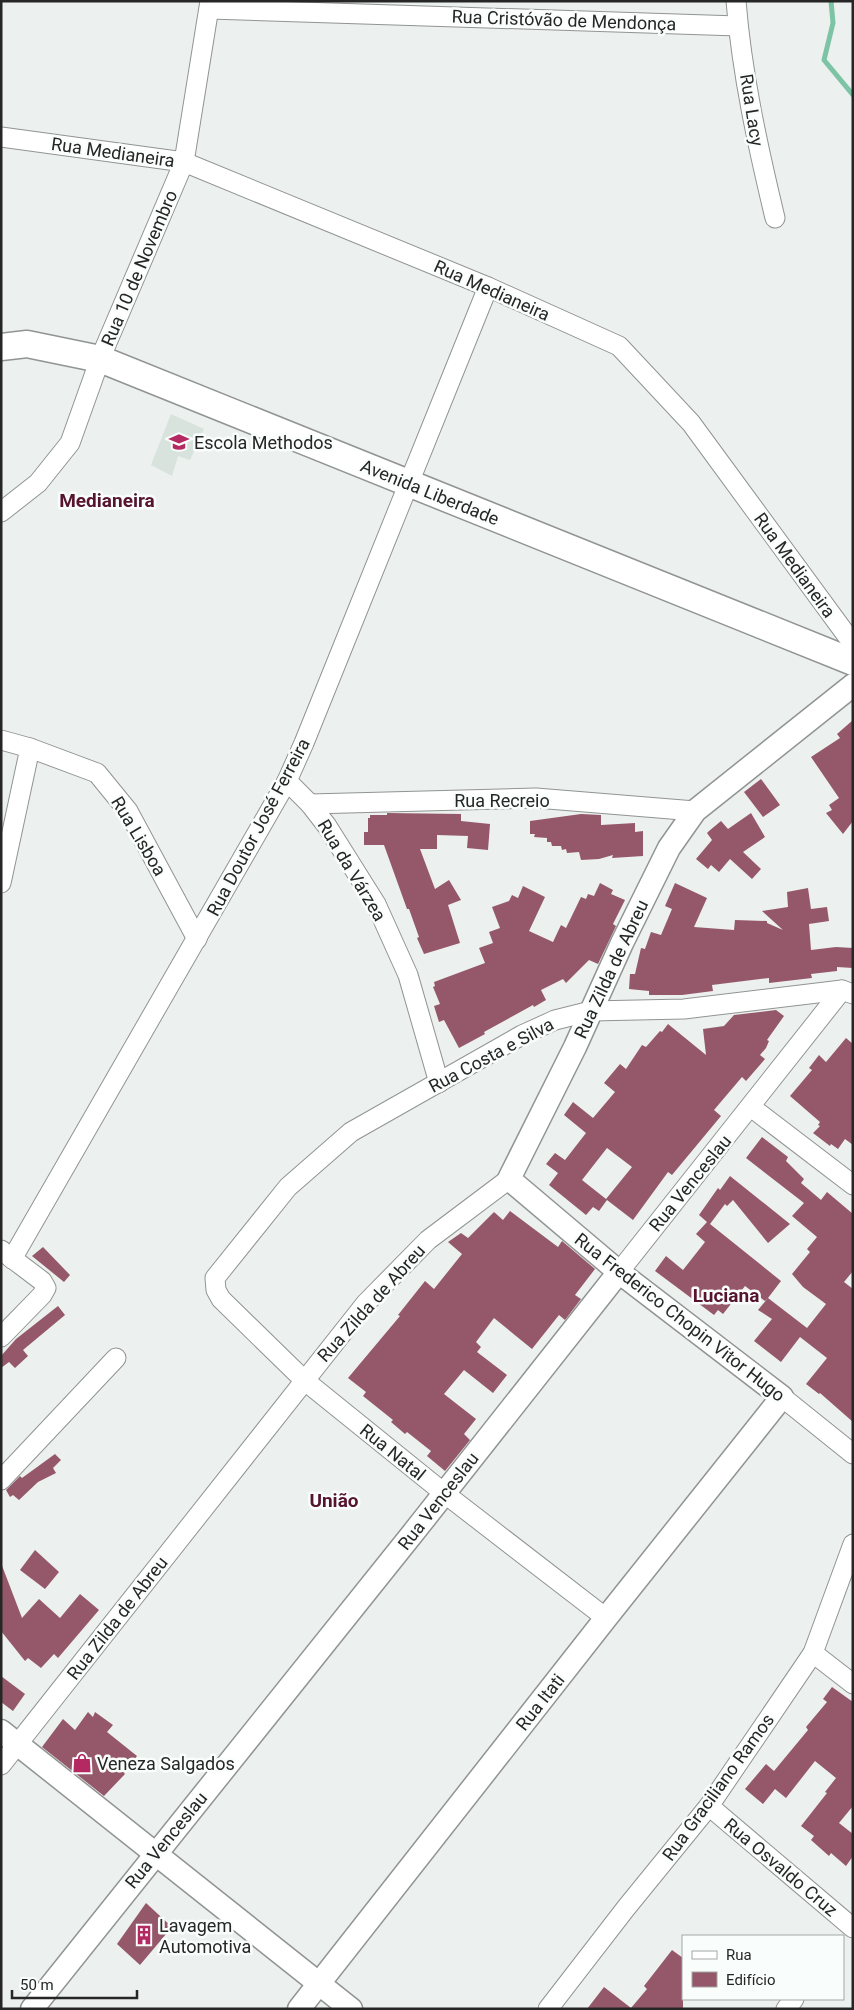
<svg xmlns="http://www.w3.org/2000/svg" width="854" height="2010" font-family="Roboto,sans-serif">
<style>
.built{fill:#d8e3de}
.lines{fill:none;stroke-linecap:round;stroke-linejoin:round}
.stream{stroke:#7dc3a5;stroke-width:5}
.building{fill:#95586a;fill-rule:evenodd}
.minor-casing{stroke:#909492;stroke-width:21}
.tertiary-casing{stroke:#909492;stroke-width:25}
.secondary-casing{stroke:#909492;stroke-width:29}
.minor{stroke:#fff;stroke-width:19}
.tertiary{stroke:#fff;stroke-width:22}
.secondary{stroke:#fff;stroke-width:26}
.labels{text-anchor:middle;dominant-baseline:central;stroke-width:5;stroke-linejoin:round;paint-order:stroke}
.street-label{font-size:18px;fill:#252625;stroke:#f9fdfb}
.poi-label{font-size:18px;fill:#252625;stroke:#f9fdfb;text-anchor:start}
.neighbourhood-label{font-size:19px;font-weight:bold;fill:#56142e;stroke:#f9fdfb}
</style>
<rect width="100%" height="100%" fill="#ecf0ee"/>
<polygon class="built" points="171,414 204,429 190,460 178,456 172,476 151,465"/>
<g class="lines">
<polyline class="stream" points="831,1 833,23 824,60 853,95"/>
</g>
<g class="building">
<polygon points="853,720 853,821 843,834 826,813 832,810 829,805 839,798 811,757 840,738 837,734"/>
<polygon points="761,779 780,805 763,817 744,792"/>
<polygon points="387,813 461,814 461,821 490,824 488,850 467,848 468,836 437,835 437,849 420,849 435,889 449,880 461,900 448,905 460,943 424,954 417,938 419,937 409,909 407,909 384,845 364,845 364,832 368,832 368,818 370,818 370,815 387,815"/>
<polygon points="751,813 765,837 743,852 761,869 752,879 730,859 719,872 711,865 708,869 696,859 712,840 707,833 709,831 721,821 728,829"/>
<polygon points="581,814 601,815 601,825 635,823 635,832 643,831 643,856 612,858 613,855 599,859 581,860 579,852 567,853 566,849 562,850 561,846 552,846 551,842 547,842 547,838 534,837 535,834 530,834 530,821"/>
<polygon points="600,883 613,890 611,894 625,900 613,924 616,926 598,964 589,960 566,983 563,979 541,990 546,1000 534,1007 533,1005 484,1032 485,1034 459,1048 444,1020 439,1022 434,1006 440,1004 433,987 435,986 434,982 485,963 479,948 493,943 489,932 500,928 492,907 509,901 512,895 518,898 523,886 545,897 529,931 553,942 561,925 566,928 581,897 586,899 588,894 594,896"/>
<polygon points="675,883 707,898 694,927 734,930 735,920 767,921 767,923 783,930 762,911 788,907 787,892 808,888 811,909 827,907 829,921 809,924 811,950 836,947 853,948 853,968 837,967 837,971 811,974 812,978 769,983 769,978 712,985 713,991 682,995 649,995 649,991 629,989 630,974 635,974 641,948 645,949 651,932 661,935 672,909 665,906"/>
<path d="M776 1010 784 1016 767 1040 769 1041 766 1048 760 1055 765 1059 746 1081 742 1077 714 1110 721 1116 672 1175 668 1172 633 1220 607 1200 599 1211 593 1207 586 1215 549 1185 558 1173 546 1164 555 1153 565 1160 586 1133 564 1115 573 1102 593 1118 615 1092 604 1083 620 1064 626 1069 642 1045 646 1047 660 1031 662 1032 668 1024 706 1055 703 1029 724 1026 734 1015ZM607 1148 632 1167 606 1199 582 1180Z"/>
<polygon points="846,1038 853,1044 853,1145 845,1139 838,1149 831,1144 830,1146 813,1133 820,1126 818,1125 820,1122 790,1096 812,1070 809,1068 819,1055 826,1062"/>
<polygon points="762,1137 788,1157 786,1161 804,1179 801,1183 821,1200 827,1192 853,1214 853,1271 844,1282 853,1289 853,1422 820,1393 819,1394 806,1384 827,1358 800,1337 781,1362 754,1341 772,1319 758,1310 768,1298 765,1301 745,1286 723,1314 718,1310 714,1315 655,1271 666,1256 683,1270 705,1242 696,1234 707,1222 699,1215 718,1188 720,1190 730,1176 790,1224 768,1243 733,1200 727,1206 725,1204 710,1224 781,1281 768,1298 807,1328 826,1304 803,1287 792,1274 810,1252 807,1249 817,1237 792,1216 804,1203 746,1158"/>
<polygon points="510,1211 558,1247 562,1241 595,1269 575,1295 581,1299 565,1320 559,1315 532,1349 494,1318 476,1342 481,1347 477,1352 507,1375 493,1393 464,1370 444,1394 476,1419 464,1434 470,1440 445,1471 427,1456 431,1451 407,1432 405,1434 391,1422 393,1420 363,1396 366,1392 348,1378 400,1316 398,1315 425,1281 434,1289 462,1254 448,1242 461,1233 468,1238 494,1212 503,1220"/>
<polygon points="43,1247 70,1275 64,1282 32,1256"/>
<polygon points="58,1306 65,1315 23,1350 28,1356 15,1368 9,1362 1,1368 1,1356 16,1339"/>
<polygon points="55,1454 61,1460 53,1468 56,1473 38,1482 19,1500 13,1495 10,1497 6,1490 20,1476 22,1478"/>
<polygon points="35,1550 59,1572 45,1589 20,1570"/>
<polygon points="1,1563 22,1618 39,1599 60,1618 80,1594 99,1610 58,1658 54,1654 41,1668 28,1658 25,1661 1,1631"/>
<polygon points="1,1676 25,1694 13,1711 1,1702"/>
<polygon points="832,1687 853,1702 853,1806 839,1823 853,1834 853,1856 846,1866 831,1853 829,1856 811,1840 814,1836 801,1826 827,1793 825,1792 836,1778 815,1761 786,1798 775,1789 763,1804 745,1789 766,1764 774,1771 808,1730 806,1727 827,1702 823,1699"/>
<polygon points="88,1712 93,1717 95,1712 113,1725 107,1732 137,1756 124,1773 125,1774 104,1796 42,1747 63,1719 75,1730"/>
<polygon points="146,1903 172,1927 140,1965 117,1944"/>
<polygon points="672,1950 683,1958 683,2009 587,2009 604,1987 631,2008 647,1989 644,1986"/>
</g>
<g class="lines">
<defs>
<g id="minor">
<path d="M736 1C742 75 758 147 775 218"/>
<polyline points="210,9 738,26"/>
<polyline points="1,137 184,162 488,287 619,346 691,423 853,644"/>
<polyline points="1,512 38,483 70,443 100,359 184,162 210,1"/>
<polyline points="1,740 30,748 97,773 128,811 197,939"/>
<polyline points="287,781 310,804 327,826 376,904 408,975 439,1083"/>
<polyline points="310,804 536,798 695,811"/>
<polyline points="1,883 30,748"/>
<polyline points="751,1107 853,1185"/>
<polyline points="1,1250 42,1281 46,1288 42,1295 1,1337"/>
<polyline points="12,1259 287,781 304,743 488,287"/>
<polyline points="619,1272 842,990"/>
<polyline points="782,1397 853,1454"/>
<polyline points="1,1480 116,1358"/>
<polyline points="606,1618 444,1493 304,1380 221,1299 216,1290 215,1278 288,1187 351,1132 522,1035 555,1020 591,1011 684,1009 842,990 853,994"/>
<polyline points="813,1653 853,1684"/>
<polyline points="1,1765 366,1303 428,1240 509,1179"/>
<polyline points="709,1806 853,1928"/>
<polyline points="548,2009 626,1908 709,1806 813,1653 853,1544"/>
<polyline points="786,2009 794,1999"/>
</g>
<g id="tertiary">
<polyline points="1,1731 351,2009"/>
<polyline points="32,2009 413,1533 619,1272"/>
<polyline points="299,2009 606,1618 782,1397 619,1272 509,1179 575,1047 622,943 669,848 695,811 853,685"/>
</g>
<polyline id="secondary" points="1,347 27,344 100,359 853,662"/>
</defs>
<use href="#minor" class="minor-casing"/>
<use href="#tertiary" class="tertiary-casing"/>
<use href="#secondary" class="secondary-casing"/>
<use href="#minor" class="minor"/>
<use href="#tertiary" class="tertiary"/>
<use href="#secondary" class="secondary"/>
</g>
<defs>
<symbol id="university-bare" viewBox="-9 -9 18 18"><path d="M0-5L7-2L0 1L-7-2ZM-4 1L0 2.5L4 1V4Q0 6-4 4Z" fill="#b52963" stroke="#f9fdfb" stroke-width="2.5" paint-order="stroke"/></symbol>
<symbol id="shop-bare" viewBox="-9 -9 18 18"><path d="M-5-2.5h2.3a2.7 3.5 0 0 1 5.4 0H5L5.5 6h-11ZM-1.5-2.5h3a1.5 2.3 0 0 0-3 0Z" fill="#b52963" stroke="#f9fdfb" stroke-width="2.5" paint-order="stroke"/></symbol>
<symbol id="building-bare" viewBox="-9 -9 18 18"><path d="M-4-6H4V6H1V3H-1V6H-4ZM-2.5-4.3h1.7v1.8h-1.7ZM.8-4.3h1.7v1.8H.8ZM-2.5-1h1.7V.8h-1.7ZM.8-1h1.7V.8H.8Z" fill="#b52963" stroke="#f9fdfb" stroke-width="2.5" paint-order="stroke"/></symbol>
</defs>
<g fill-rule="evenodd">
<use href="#university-bare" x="165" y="428" width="28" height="28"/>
<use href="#shop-bare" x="68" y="1749" width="28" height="28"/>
<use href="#building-bare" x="130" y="1921" width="28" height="28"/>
</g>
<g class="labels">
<g class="street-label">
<text transform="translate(564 20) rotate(2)">Rua Cristóvão de Mendonça</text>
<text transform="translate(752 110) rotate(81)">Rua Lacy</text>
<text transform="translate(113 152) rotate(8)">Rua Medianeira</text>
<text transform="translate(139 268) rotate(-67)">Rua 10 de Novembro</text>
<text transform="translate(492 290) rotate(24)">Rua Medianeira</text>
<text transform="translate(430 492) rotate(22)">Avenida Liberdade</text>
<text transform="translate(795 565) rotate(54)">Rua Medianeira</text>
<text x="502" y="800">Rua Recreio</text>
<text transform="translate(258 827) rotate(-62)">Rua Doutor José Ferreira</text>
<text transform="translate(139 836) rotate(59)">Rua Lisboa</text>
<text transform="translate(352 870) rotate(59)">Rua da Várzea</text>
<text transform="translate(611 969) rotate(-65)">Rua Zilda de Abreu</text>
<text transform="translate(491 1055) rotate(-28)">Rua Costa e Silva</text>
<text transform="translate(690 1183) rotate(-51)">Rua Venceslau</text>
<text transform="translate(371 1303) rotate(-48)">Rua Zilda de Abreu</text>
<text transform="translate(680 1317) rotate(38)">Rua Frederico Chopin Vitor Hugo</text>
<text transform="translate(393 1452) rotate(39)">Rua Natal</text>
<text transform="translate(438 1501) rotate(-52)">Rua Venceslau</text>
<text transform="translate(117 1618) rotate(-52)">Rua Zilda de Abreu</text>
<text transform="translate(540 1702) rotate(-52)">Rua Itati</text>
<text transform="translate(718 1787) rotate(-54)">Rua Graciliano Ramos</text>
<text transform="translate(166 1840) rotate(-51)">Rua Venceslau</text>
<text transform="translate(781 1867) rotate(40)">Rua Osvaldo Cruz</text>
</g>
<g class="poi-label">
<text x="194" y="442">Escola Methodos</text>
<text x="97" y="1763">Veneza Salgados</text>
<text x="159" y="1925">Lavagem<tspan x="159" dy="21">Automotiva</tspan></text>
</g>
<g class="neighbourhood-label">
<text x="107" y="500">Medianeira</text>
<text x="726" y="1295">Luciana</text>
<text x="334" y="1500">União</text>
</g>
</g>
<rect width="854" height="2010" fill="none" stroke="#252625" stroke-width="5"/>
<rect x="682" y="1935" width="162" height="65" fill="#f9fdfb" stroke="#a4a7a5"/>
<rect x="692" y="1951" width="25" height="8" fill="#ffffff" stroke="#a4a7a5"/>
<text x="726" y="1960" font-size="15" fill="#252625">Rua</text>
<rect x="692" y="1972" width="25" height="15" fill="#95586a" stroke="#a4a7a5"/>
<text x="726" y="1985" font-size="15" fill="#252625">Edifício</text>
<path d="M12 1990v8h125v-8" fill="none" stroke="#252625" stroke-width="2.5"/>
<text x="20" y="1990" font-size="15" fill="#252625" stroke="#f9fdfb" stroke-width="4" paint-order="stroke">50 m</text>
</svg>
